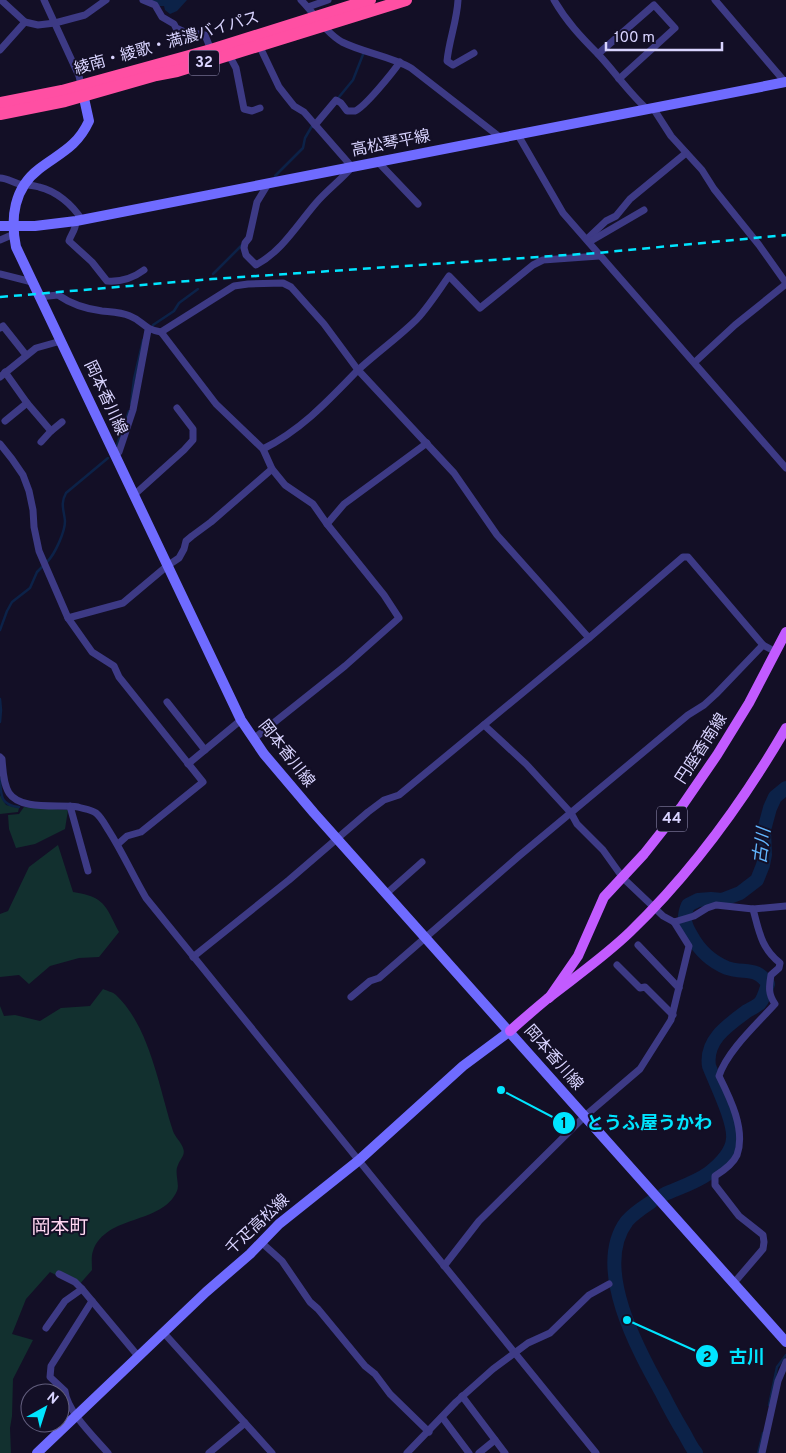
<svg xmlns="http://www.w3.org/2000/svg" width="786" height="1453" font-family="Overpass,'Noto Sans JP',sans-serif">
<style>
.green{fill:#12302f}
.water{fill:#0c2248}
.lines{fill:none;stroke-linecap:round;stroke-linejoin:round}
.stream{stroke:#0c2248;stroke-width:2.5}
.river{stroke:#0c2248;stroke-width:14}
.street{stroke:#3d3a85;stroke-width:7}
.secondary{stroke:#6f6bff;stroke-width:10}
.primary{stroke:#c25bff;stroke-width:10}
.highway{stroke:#ff4fa3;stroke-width:12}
.rail{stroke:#00e5ff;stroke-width:2.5;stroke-dasharray:8 6;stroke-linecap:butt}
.labels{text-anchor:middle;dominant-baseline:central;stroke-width:4;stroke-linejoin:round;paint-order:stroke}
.shield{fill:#130f26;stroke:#9e99be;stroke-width:1}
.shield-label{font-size:15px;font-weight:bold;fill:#d9d4ff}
.street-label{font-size:16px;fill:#d9d4ff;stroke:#130f26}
.water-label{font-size:18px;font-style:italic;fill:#62b6ff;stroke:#130f26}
.quarter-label{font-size:19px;fill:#ffd6f0;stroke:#130f26}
.leader{fill:none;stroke:#00e5ff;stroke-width:2}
.callout-dot{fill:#00e5ff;stroke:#130f26;stroke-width:2}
.mark-label{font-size:15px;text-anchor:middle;font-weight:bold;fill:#111}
.callout-label{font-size:18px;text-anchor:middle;font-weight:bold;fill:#00e5ff;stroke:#130f26;stroke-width:4;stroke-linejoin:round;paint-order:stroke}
</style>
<rect width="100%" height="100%" fill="#130f26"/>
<g class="green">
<polygon points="0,795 6,805 19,808 18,812 0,814"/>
<polygon points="24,807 68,810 65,829 35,844 16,848 9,829 8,815 19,814"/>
<path d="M58 845 73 892C105 897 105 905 119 932L99 957 79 958 50 966 29 984 19 975 0 977V914L8 911 29 867Z"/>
<path d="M103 989C107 991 113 992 116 995 150 1027 159 1088 173 1131 175 1137 181 1142 183 1148 186 1155 180 1159 178 1165 174 1173 180 1184 177 1191 162 1225 106 1214 93 1251 91 1256 92 1264 92 1270L78 1286 50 1272 26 1299 12 1334 33 1340 13 1379 12 1416 10 1428 11 1453H0V1006L4 1016 15 1015 40 1021 61 1008 90 1006Z"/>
</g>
<polygon class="water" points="149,0 187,0 177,11 170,14 165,10 164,6 158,6"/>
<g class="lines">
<g class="stream">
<polyline points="339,97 353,80 364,52"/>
<polyline points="275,176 303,148 305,138 312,126"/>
<polyline points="213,274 242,245"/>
<polyline points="153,325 174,311 179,303 198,289"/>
<polyline points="131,404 134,379 143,340"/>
<polyline points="117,445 129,411"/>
<path d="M47 562C55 554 65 532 65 521 64 510 60 504 66 493L108 458"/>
<polyline points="0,630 7,611 12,602 30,588 37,572 44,565"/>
<polyline points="0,699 1,710 0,722"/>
<path d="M0 779C1 795 0 805 19 807"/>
<polyline points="769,1405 777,1367 786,1355"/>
<polyline points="758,1453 763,1433"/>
</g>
<g class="river">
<path d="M663 1195C678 1188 695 1183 709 1173 719 1165 732 1153 733 1139 735 1122 716 1084 709 1066 705 1040 728 1025 747 1011 751 1009 757 1006 760 1003 764 998 766 990 768 984 757 966 744 974 727 968 710 961 699 950 691 935 684 924 683 917 688 905L698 900 711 899 722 900 740 893 757 880 763 865 765 855 764 830 770 808 775 797 786 788"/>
<path d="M651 1202C642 1208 634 1213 627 1221 592 1267 638 1350 662 1393 669 1407 676 1420 684 1433 688 1440 691 1447 696 1453"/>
</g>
<g class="street">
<polyline points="1,0 25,22 38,25 55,23 85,15 106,0"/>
<polyline points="44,0 79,76 81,85"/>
<polyline points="143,0 155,5 162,17 174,24 176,28 191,35 198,34 205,35 211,50 214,51"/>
<path d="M301 0C314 13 326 33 342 42 364 53 390 56 411 68L501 138"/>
<path d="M458 0C457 21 449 40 447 61L453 65 474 53"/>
<path d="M554 0C566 21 581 37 598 54 615 72 629 93 647 109"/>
<polyline points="715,0 785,82"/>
<polyline points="308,7 328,0"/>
<path d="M259 45 279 87 286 96 294 106 304 112 352 167C341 180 327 190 316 203 297 225 282 251 256 265L246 255 244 248 245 243 249 238 257 202 268 184"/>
<polyline points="0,50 25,22"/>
<polyline points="227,54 229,55 236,68 244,109 252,111 260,108"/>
<polyline points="598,54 654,5 675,28 619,79"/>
<polyline points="653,108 671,136 702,170 714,189 759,245 786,283"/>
<path d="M315 125 336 100 341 103 347 111C350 111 352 111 355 111 365 107 393 72 400 62"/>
<polyline points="518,135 563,213 786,468"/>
<polyline points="378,162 418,204"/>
<path d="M0 178C7 178 12 182 19 184 25 185 32 185 39 187 56 191 72 204 82 220"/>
<path d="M76 221C76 230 71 234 69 241L92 262 107 281C121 282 132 279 144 270"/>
<polyline points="587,239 606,221 616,216 630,199 686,153"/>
<polyline points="0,240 14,234"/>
<polyline points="589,242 644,210"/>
<polyline points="0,274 32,282"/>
<path d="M39 297 58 295C71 304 86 309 102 311 112 312 121 312 130 316 143 321 143 329 161 332L234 286 248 284 283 283 291 287 324 324 358 370 454 473 497 535 589 638"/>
<polyline points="0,328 3,326 26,355"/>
<polyline points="161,332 216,404 263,449 272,469 285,485 313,504 327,524 384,595 399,618 345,666 256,737 252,738"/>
<polyline points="695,362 735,325 786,284"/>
<polyline points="5,372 27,403 51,431"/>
<polyline points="0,377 36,348 61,341"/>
<polyline points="5,421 27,403"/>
<polyline points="41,442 51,431 62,422"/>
<polyline points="0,444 12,459 23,475 29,491 33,510 34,527 39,551 68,618 92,652 114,666 119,677 203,782 141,832 127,836 118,844"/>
<path d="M263 449C301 430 328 401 357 371 376 353 398 338 417 319 429 306 439 290 449 276L480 308 533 265 543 260 599 256"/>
<polyline points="115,455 119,452 133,410 148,330"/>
<polyline points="134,495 184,450 193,440 193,429 177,408"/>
<polyline points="327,524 344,504 427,443"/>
<polyline points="68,618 123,603 167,566 179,558 184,549 186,541 192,536 211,522 272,469"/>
<polyline points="167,702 205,750"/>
<polyline points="484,725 526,764 571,813 577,824 603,850 623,878 663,916 674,922 694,916 707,908 716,905 753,909 786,906"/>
<path d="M0 757 2 759C3 770 3 783 9 793 21 811 58 804 78 807 84 809 90 809 96 813 102 818 105 825 109 831 123 853 133 876 146 898L596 1453"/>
<polyline points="188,764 241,720"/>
<polyline points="70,806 88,871"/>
<polyline points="386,894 422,862"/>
<polyline points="638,945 679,988"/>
<polyline points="193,957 289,880 368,812 384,800 399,795 589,638 683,557 688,557 763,645 776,652"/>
<polyline points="617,965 640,988 645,987 673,1015"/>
<polyline points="351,997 370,981 379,978 519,856 688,715 704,705 716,694 763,645"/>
<polyline points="262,1243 282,1261 310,1302 318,1309 365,1366 375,1374 390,1394 429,1432"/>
<polyline points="444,1266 479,1221 585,1116 640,1069 671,1020 689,946 674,922"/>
<polyline points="59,1274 75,1282 82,1289 138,1356"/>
<path d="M733 1284 763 1249 764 1242 763 1235 739 1216 715 1185V1176C723 1171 733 1164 737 1155 746 1130 730 1098 719 1076 727 1051 757 1024 775 1004 768 994 769 987 771 975L779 968 780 963C761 948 759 931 753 909"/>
<path d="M92 1301 51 1366 50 1377 65 1391C67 1411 94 1437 108 1453"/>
<polyline points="46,1328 65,1301 82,1289"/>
<polyline points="163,1332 272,1453"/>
<polyline points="462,1396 505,1453"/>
<polyline points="442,1417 469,1453"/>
<polyline points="209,1453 245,1423"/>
<polyline points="407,1453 456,1402 493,1369 528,1343 550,1333 589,1295 609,1284"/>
<polyline points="479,1453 495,1440"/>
<polyline points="762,1453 778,1381 786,1362"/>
</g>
<g class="secondary">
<path d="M82 89 89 121C77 147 60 153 39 169 14 188 10 218 16 247L241 720 264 754 314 813 786 1342"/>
<polyline points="0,226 35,226 76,221 786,82"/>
<polyline points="37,1453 206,1292 250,1254 279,1224 358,1161 463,1066 510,1031"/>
</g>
<g class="primary">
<polyline points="549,998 578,956 604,897 644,854 682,806 717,755 749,703 786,632"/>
<path d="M510 1031C522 1020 535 1009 547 999 575 977 604 957 630 932 691 873 743 802 786 728"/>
</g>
<g class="highway">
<polyline points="0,103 62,91 211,50 370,0"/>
<polyline points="0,114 65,101 156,75 177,71 406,0"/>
</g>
<polyline class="rail" points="0,297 212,279 597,253 786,235"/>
</g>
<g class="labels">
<g class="shield">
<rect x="189" y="50.5" width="30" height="25" rx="4"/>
<rect x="657" y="806.5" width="30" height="25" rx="4"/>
</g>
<g class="shield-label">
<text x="204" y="63">32</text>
<text x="672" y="819">44</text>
</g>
<g class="street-label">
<text transform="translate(167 44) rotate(-16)">綾南・綾歌・満濃バイパス</text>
<text transform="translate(391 144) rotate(-11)">高松琴平線</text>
<text transform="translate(105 398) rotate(65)">岡本香川線</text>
<text transform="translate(702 749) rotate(-57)">円座香南線</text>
<text transform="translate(286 754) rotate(52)">岡本香川線</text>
<text transform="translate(553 1058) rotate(49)">岡本香川線</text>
<text transform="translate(258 1225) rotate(-43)">千疋高松線</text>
</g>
<g class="water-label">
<text transform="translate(763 846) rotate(-83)">古川</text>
</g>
<g class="quarter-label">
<text x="60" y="1228">岡本町</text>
</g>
</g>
<path class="leader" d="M501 1090L564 1123M627 1320L707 1356"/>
<g class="callout-dot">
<circle cx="501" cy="1090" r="5"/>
<circle cx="627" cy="1320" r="5"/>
<circle cx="564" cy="1123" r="12"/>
<circle cx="707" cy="1356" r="12"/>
</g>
<g class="mark-label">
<text x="564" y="1128">1</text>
<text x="707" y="1362">2</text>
</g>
<g class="callout-label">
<text x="649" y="1129">とうふ屋うかわ</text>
<text x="747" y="1363">古川</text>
</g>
<g transform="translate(45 1408) rotate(39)"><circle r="24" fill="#130f26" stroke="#625e7d"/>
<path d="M0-4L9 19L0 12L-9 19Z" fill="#00e5ff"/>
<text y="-8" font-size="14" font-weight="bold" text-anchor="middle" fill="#d9d4ff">N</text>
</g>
<path d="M606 42v8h116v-8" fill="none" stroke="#d9d4ff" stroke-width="2.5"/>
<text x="614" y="42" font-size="15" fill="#d9d4ff" stroke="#130f26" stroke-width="4" paint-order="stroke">100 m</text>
</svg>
